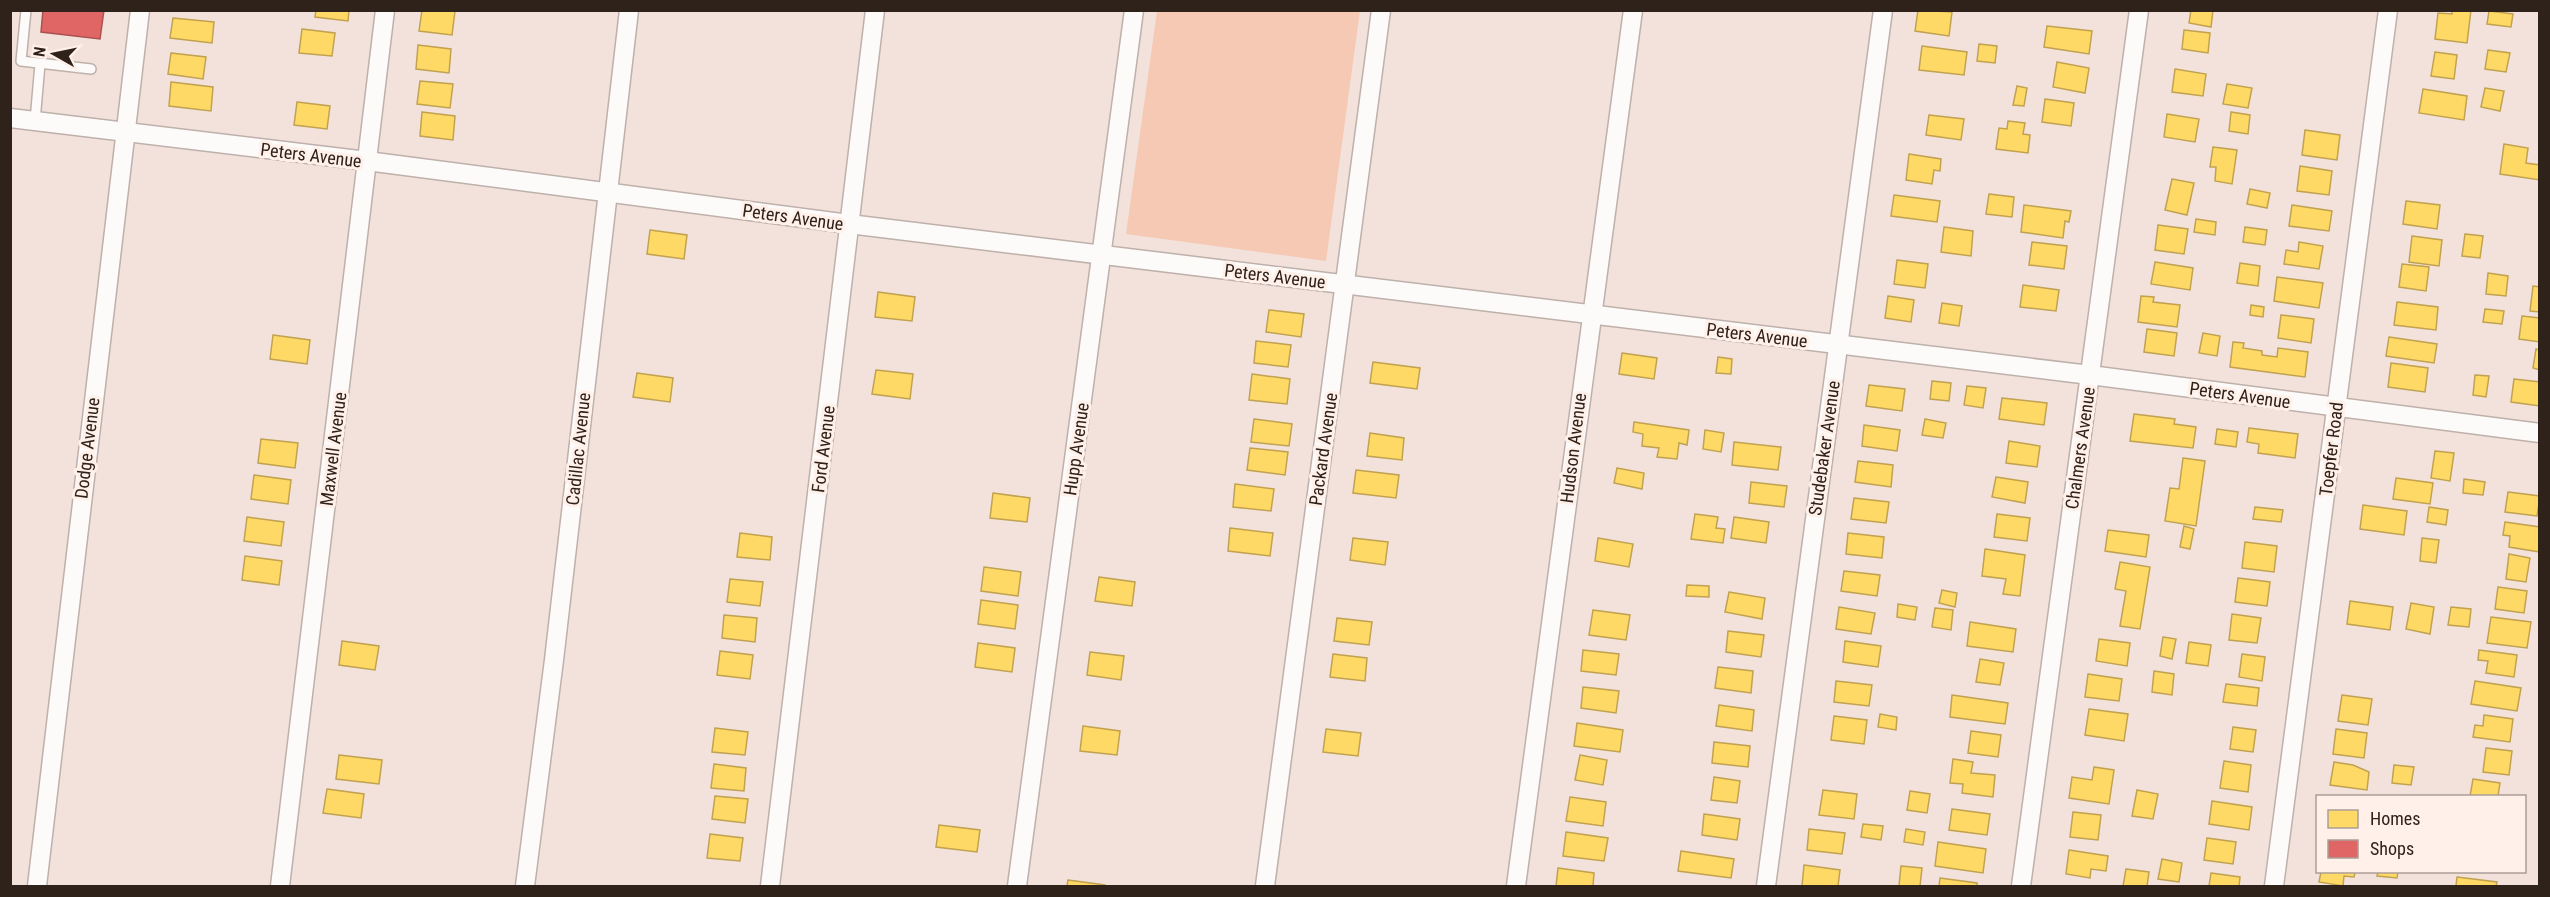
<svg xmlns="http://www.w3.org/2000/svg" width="2550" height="897" font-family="'Roboto Condensed',sans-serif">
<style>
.green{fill:#f6c9b4}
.homes{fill:#ffd966;stroke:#c1a250;stroke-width:1.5}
.shops{fill:#e06666;stroke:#ab5250;stroke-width:1.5}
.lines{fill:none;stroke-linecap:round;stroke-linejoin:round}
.lane-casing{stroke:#beb0aa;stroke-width:12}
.street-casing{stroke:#beb0aa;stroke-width:21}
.lane{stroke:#fdfbfa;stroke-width:9}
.street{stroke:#fdfbfa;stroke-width:18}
.labels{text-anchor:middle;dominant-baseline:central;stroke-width:6;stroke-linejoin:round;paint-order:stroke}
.street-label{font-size:18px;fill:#2f221b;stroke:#fff0e9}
</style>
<rect width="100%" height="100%" fill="#f3e2db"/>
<polygon class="green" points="1157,11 1360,11 1326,261 1126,234"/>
<g class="homes">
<polygon points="316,10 349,10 348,21 315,17"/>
<polygon points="422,10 455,11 452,35 419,31"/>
<polygon points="1918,10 1952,12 1949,36 1915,31"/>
<polygon points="2191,10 2213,10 2211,27 2189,23"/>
<polygon points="2452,10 2471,10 2467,43 2435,39 2438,13 2452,14"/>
<polygon points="2489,11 2513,14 2511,27 2487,24"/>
<polygon points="173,18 214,22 212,43 170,38"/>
<polygon points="2047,26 2092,31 2089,54 2044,47"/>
<polygon points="302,29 335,33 332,56 299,53"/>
<polygon points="2184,30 2210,33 2208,53 2182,49"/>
<polygon points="1979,44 1997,46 1995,63 1977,61"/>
<polygon points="418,45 451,49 449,73 416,69"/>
<polygon points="1922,46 1967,52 1964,75 1919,70"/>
<polygon points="2488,50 2510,53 2506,72 2485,69"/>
<polygon points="2435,52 2457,55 2454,79 2431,76"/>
<polygon points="171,53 206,57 203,79 168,74"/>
<polygon points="2057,62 2089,68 2085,93 2053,87"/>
<polygon points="2175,69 2206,74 2203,96 2172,92"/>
<polygon points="420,81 453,84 450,108 417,104"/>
<polygon points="171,82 213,87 211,111 169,106"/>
<polygon points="2227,84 2252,88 2248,108 2223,104"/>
<polygon points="2017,86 2027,88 2024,106 2013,105"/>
<polygon points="2485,88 2504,91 2500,111 2481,107"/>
<polygon points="2423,89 2467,96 2464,120 2419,113"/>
<polygon points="2045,99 2074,103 2071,126 2042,122"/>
<polygon points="297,102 330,106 327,129 294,125"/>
<polygon points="422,112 455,116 453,140 420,136"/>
<polygon points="2231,112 2250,115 2248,134 2229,131"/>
<polygon points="2167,114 2199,119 2195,142 2164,137"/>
<polygon points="1929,115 1964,119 1961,140 1926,135"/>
<polygon points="2008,121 2025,123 2023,134 2030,135 2028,153 1996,149 1999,128 2007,129"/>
<polygon points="2305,130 2340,135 2337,160 2302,155"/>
<polygon points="2504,144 2528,148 2526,163 2540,165 2540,180 2500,174"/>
<polygon points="2213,147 2237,150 2232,184 2215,181 2216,167 2210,167"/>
<polygon points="1909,154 1941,159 1940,171 1934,170 1932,184 1906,180"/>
<polygon points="2300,166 2332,171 2329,195 2297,191"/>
<polygon points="2172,179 2194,183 2187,215 2165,210"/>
<polygon points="2250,189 2270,193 2267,208 2247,204"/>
<polygon points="1989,194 2014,197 2012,217 1986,214"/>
<polygon points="1894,195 1940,201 1937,222 1891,216"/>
<polygon points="2406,201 2440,205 2437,229 2403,224"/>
<polygon points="2024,205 2071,211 2069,222 2065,221 2063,238 2021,232"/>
<polygon points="2292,205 2332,211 2329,231 2289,226"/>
<polygon points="2196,219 2216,222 2215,235 2194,232"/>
<polygon points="2158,225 2188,229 2184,254 2155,250"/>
<polygon points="1944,227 1973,231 1971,256 1941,252"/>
<polygon points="2245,227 2267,230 2265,245 2243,242"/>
<polygon points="650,230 687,235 684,259 647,254"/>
<polygon points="2465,234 2483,236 2480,258 2462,256"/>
<polygon points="2412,236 2442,240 2439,266 2409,262"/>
<polygon points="2032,242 2067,246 2064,269 2029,265"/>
<polygon points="2299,242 2323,246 2319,269 2284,264 2286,250 2298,252"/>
<polygon points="1897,260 1928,264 1925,288 1894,284"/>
<polygon points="2155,262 2193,268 2190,290 2151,284"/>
<polygon points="2240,263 2260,266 2258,286 2237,283"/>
<polygon points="2402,264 2429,267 2426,291 2399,287"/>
<polygon points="2488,273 2508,276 2506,296 2486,294"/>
<polygon points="2277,277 2323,283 2319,308 2274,301"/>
<polygon points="2023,285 2059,290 2056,311 2020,307"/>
<polygon points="2533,286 2540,287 2540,312 2530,311"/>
<polygon points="878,292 915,297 912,321 875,317"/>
<polygon points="1888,296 1914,300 1911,322 1885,318"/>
<polygon points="2141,296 2154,297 2153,302 2180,305 2177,327 2138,322"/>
<polygon points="2397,302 2438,307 2436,330 2394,325"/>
<polygon points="1942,303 1962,306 1959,326 1939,323"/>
<polygon points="2251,305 2264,307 2263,317 2250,315"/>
<polygon points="2485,309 2504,311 2502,324 2483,322"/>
<polygon points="1269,310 1304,314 1301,337 1266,332"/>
<polygon points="2281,315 2314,319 2311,343 2278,338"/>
<polygon points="2522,316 2540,318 2540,342 2519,339"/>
<polygon points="2147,329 2177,333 2174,356 2144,352"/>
<polygon points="2203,333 2220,336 2217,356 2199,353"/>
<polygon points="273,335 310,340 307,364 270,359"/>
<polygon points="2389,337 2437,344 2434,363 2386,356"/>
<polygon points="1256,341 1291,345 1288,367 1254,363"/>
<polygon points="2233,342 2244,343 2243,348 2262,351 2262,355 2277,357 2278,348 2308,352 2305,377 2230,367"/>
<polygon points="2536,349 2540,350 2540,370 2533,368"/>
<polygon points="1622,353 1657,358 1654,379 1619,374"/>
<polygon points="1718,357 1732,359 1731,374 1716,373"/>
<polygon points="1373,362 1420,368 1417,389 1370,383"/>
<polygon points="2391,363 2428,368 2425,392 2388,387"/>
<polygon points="876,370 913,374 910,399 872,394"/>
<polygon points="637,373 673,378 670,402 633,397"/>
<polygon points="1252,374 1290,379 1287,404 1249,400"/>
<polygon points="2475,375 2489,376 2486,397 2473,395"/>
<polygon points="2514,379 2540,382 2540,406 2511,402"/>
<polygon points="1932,381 1951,383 1949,401 1930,399"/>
<polygon points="1869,385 1905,389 1902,411 1866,406"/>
<polygon points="1967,386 1986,388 1983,408 1964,405"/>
<polygon points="2002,398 2047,403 2044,425 1999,419"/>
<polygon points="2134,414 2175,419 2174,424 2196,427 2193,448 2130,441"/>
<polygon points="1254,419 1292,424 1289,446 1251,442"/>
<polygon points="1925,419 1946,423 1943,438 1922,435"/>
<polygon points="1634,422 1689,430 1687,445 1679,443 1677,459 1657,457 1659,448 1642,446 1643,434 1633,432"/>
<polygon points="1864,425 1900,430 1897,451 1862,446"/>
<polygon points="2249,428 2298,434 2295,458 2258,453 2259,444 2247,442"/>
<polygon points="2217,429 2238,432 2236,447 2215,444"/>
<polygon points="1705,430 1724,433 1721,452 1703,449"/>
<polygon points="1370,433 1404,438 1402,460 1367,456"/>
<polygon points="261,439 298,443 295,468 258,463"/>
<polygon points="2009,441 2040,446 2037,467 2006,463"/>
<polygon points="1734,442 1781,447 1778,470 1732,465"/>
<polygon points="1250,448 1288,452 1285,475 1247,470"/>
<polygon points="2435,451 2454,453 2450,481 2431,478"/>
<polygon points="2183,458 2205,461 2196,526 2165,521 2170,488 2179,489"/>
<polygon points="1858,461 1893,465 1891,487 1855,482"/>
<polygon points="1617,468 1644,473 1642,489 1614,483"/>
<polygon points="1356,470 1399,475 1396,498 1353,493"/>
<polygon points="254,475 291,480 288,504 251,499"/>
<polygon points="1996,477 2028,482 2025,503 1992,497"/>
<polygon points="2396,478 2433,483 2430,504 2393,499"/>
<polygon points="2464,479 2485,482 2483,495 2463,493"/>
<polygon points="1751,482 1787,486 1784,507 1749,503"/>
<polygon points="1235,484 1274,489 1271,511 1233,507"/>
<polygon points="2508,492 2540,496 2537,516 2505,512"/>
<polygon points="993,493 1030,498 1027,522 990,518"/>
<polygon points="1854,498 1889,502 1886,523 1851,519"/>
<polygon points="2363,505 2407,511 2404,535 2360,529"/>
<polygon points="2255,507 2283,510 2281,522 2253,519"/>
<polygon points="2429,507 2448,510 2446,525 2427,522"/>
<polygon points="1695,514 1718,517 1716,528 1725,529 1723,543 1691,539"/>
<polygon points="1997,514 2030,518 2027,541 1994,537"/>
<polygon points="247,517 284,522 281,546 244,541"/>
<polygon points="1734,517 1769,522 1766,543 1731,538"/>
<polygon points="2505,522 2540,527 2540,552 2509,547 2510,536 2503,535"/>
<polygon points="2184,526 2194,529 2190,549 2180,547"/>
<polygon points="1230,528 1273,533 1270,556 1228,551"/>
<polygon points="2108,530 2149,535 2146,557 2105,551"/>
<polygon points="740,533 772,537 770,560 737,557"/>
<polygon points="1848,533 1884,537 1882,558 1846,554"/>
<polygon points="1353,538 1388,542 1385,565 1350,560"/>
<polygon points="1598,538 1633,544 1629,567 1595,561"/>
<polygon points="2422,538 2439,540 2436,563 2420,561"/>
<polygon points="2245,542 2277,546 2274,572 2242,568"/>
<polygon points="1985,549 2025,555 2020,596 2003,594 2006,579 1982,576"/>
<polygon points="2509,554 2530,558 2526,582 2506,579"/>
<polygon points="245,556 282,561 279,585 242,580"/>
<polygon points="2120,562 2150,567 2140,629 2120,626 2126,591 2115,589"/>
<polygon points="984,567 1021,572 1018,596 981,591"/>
<polygon points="1844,571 1880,575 1877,596 1841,591"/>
<polygon points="1099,577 1135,582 1132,606 1095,601"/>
<polygon points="2238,578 2270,582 2267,606 2235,602"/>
<polygon points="730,579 763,582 760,606 727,602"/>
<polygon points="1687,585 1709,586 1709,597 1686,596"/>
<polygon points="2498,587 2527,591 2524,613 2495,609"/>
<polygon points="1942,590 1957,593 1955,607 1939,603"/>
<polygon points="1729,592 1765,598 1762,619 1725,612"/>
<polygon points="981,600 1018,605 1015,629 978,624"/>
<polygon points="2350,601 2393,607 2390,630 2347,624"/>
<polygon points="2411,603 2434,607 2430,634 2406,629"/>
<polygon points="1898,604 1917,607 1915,620 1897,617"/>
<polygon points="1839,607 1875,613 1871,634 1836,629"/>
<polygon points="2451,607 2471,609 2469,627 2448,625"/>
<polygon points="1935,608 1953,610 1951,630 1932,627"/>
<polygon points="1593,610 1630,615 1626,640 1589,635"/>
<polygon points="2232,614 2261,618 2257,643 2229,640"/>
<polygon points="724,615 757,618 755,642 722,638"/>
<polygon points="2491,617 2531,622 2527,648 2487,643"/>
<polygon points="1337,618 1372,622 1369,645 1334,641"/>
<polygon points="1970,622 2016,629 2013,652 1967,646"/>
<polygon points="1728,631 1764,635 1761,657 1726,652"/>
<polygon points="2163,637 2176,639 2172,659 2160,656"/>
<polygon points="2099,639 2130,643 2127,666 2096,661"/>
<polygon points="342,641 379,646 375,670 339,665"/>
<polygon points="1845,641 1881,646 1878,667 1843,662"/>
<polygon points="2189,642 2211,645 2208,666 2186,663"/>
<polygon points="978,643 1015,648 1012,672 975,667"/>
<polygon points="1583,650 1619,654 1616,675 1581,671"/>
<polygon points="2479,650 2517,655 2514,677 2486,673 2488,661 2478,660"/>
<polygon points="720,651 753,655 750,679 717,675"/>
<polygon points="1090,652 1124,656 1121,680 1087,675"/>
<polygon points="1333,654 1367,658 1365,681 1330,677"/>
<polygon points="2242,654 2265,657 2262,681 2239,677"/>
<polygon points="1980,659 2004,663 2000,685 1976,682"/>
<polygon points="1718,667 1753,671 1751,693 1715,688"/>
<polygon points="2154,671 2174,674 2172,695 2152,692"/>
<polygon points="2088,674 2122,679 2119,701 2085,697"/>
<polygon points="1836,681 1872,685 1869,706 1834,702"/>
<polygon points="2475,681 2521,688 2517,711 2471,704"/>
<polygon points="2226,684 2259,688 2257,706 2223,702"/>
<polygon points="1583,687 1619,691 1616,713 1581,708"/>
<polygon points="1952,695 2008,703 2005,724 1950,717"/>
<polygon points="2342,695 2372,699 2368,725 2338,721"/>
<polygon points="1719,705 1754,710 1752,731 1716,726"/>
<polygon points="2089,709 2128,714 2124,741 2085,735"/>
<polygon points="1880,714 1897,717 1896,730 1878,727"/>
<polygon points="2484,715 2513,719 2510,742 2473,737 2475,725 2483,726"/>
<polygon points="1834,716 1867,720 1864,744 1831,740"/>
<polygon points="1577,723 1623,730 1620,752 1574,746"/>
<polygon points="1083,726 1120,731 1117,755 1080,751"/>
<polygon points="2233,727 2256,730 2253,752 2230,749"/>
<polygon points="715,728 748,732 745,755 712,752"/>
<polygon points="1326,729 1361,733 1358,756 1323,752"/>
<polygon points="2336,729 2367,733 2364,758 2333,754"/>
<polygon points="1971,731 2001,735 1998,757 1968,753"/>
<polygon points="1714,742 1750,746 1748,767 1712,763"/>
<polygon points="2486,748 2512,751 2509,775 2483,772"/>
<polygon points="339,755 382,760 379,784 336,779"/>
<polygon points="1580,755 1607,760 1603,785 1575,780"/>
<polygon points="1953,759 1973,762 1971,773 1995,775 1993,797 1962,793 1963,784 1950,783"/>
<polygon points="2224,761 2251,765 2248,792 2220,788"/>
<polygon points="2334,762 2353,765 2369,772 2367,790 2330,785"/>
<polygon points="714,764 746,768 744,791 711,788"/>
<polygon points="2394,765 2414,767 2411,785 2392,783"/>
<polygon points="2094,767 2114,770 2109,804 2069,798 2072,777 2092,780"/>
<polygon points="1714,777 1740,781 1737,803 1711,800"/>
<polygon points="2473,779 2500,783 2498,796 2470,796"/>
<polygon points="327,789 364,794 361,818 323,813"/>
<polygon points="1823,790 1857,794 1854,819 1819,815"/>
<polygon points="2137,790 2158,794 2153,819 2132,816"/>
<polygon points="1910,791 1930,794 1927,813 1907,810"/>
<polygon points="715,796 748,799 745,823 712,819"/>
<polygon points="1570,797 1606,802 1603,826 1566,821"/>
<polygon points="2212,801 2252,807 2249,830 2209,824"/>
<polygon points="1952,809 1990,814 1987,835 1949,830"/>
<polygon points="2073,812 2101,815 2098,840 2070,837"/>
<polygon points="1704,814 1740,819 1737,840 1702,835"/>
<polygon points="1863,824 1883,826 1881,840 1861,837"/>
<polygon points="939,825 980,830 977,852 936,847"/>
<polygon points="1809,829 1845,833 1842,854 1807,850"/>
<polygon points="1906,829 1925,832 1923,845 1904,842"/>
<polygon points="1566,832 1608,838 1604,861 1563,856"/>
<polygon points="710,834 743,838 740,861 707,858"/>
<polygon points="2207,838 2236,842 2233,864 2204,860"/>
<polygon points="1938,842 1986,849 1983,873 1935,866"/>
<polygon points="2069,850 2108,856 2106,871 2091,869 2090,878 2066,874"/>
<polygon points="1681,851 1734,859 1731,878 1678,871"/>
<polygon points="2162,859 2182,863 2179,882 2158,879"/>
<polygon points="1804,865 1840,870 1838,886 1802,886"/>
<polygon points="1901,866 1922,868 1920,886 1899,886"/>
<polygon points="1558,868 1594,873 1593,886 1556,886"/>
<polygon points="2126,869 2149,872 2147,886 2123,886"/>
<polygon points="2321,872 2355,872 2354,877 2344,876 2343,886 2319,882"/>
<polygon points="2378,872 2398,872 2397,878 2377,876"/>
<polygon points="2211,873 2240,877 2239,886 2209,886"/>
<polygon points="2457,877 2497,882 2496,886 2456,886"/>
<polygon points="1940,878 1977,883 1977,886 1939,886"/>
<polygon points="1068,880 1105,885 1105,886 1067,886"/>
</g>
<polygon class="shops" points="43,10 104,10 100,39 41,32"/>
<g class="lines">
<defs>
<g id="lane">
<polyline points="26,10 21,61 91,69"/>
<polyline points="35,121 40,64"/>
</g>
<g id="street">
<polyline points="10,118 367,161 849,224 2090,375 2540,433"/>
<polyline points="37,886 140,10"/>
<polyline points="280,886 385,10"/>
<polyline points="525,886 554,660 629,10"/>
<polyline points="770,886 875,10"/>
<polyline points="1017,886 1134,10"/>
<polyline points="1265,886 1381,10"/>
<polyline points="1516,886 1633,10"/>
<polyline points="1766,886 1883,10"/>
<polyline points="2021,886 2139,10"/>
<polyline points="2274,886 2388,10"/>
</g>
</defs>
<use href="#lane" class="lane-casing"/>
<use href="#street" class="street-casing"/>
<use href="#lane" class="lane"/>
<use href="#street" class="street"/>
</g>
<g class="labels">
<g class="street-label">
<text transform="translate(311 155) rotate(7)">Peters Avenue</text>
<text transform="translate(793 217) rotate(8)">Peters Avenue</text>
<text transform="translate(1275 276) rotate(7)">Peters Avenue</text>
<text transform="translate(1757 335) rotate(7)">Peters Avenue</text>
<text transform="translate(2240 395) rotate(8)">Peters Avenue</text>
<text transform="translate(87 448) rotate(-83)">Dodge Avenue</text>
<text transform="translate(1573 448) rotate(-83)">Hudson Avenue</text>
<text transform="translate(1824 448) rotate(-82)">Studebaker Avenue</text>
<text transform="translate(2080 448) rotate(-82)">Chalmers Avenue</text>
<text transform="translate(333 449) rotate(-83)">Maxwell Avenue</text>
<text transform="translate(578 449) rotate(-84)">Cadillac Avenue</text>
<text transform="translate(823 449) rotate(-83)">Ford Avenue</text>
<text transform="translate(1076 449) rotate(-82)">Hupp Avenue</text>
<text transform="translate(1323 449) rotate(-82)">Packard Avenue</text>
<text transform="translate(2331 449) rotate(-83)">Toepfer Road</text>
</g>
</g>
<rect width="2550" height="897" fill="none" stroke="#2f221b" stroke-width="24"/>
<rect x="2316" y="795" width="210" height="78" fill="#fff0e9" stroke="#ac9e97" stroke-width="1.5"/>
<rect x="2328" y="810" width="30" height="18" fill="#ffd966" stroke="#ac9e97" stroke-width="1.5"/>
<text x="2370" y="825" font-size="18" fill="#2f221b">Homes</text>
<rect x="2328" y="840" width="30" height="18" fill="#e06666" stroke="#ac9e97" stroke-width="1.5"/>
<text x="2370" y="855" font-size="18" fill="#2f221b">Shops</text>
<g transform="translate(54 54) rotate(279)" stroke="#fff0e9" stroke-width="4.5" paint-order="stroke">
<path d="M0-4.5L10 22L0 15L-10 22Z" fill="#2f221b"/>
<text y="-9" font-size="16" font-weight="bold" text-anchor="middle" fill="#2f221b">N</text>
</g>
</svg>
